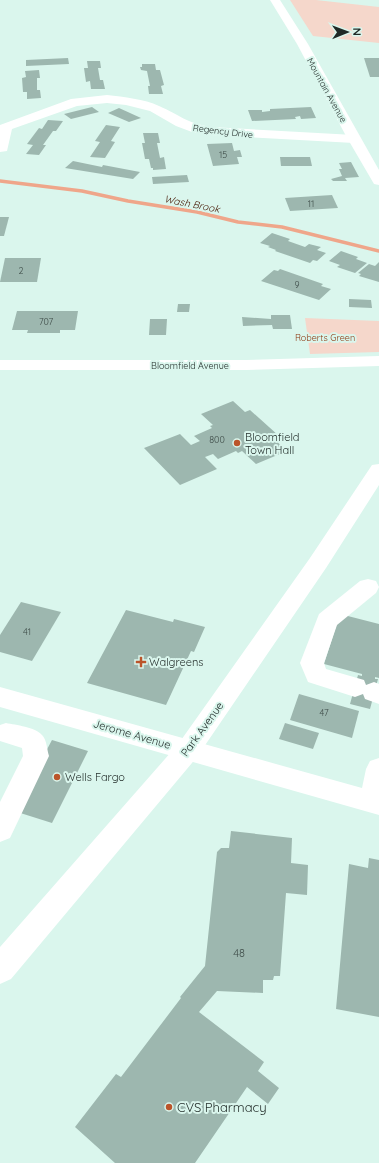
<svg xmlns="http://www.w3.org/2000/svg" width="379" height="1163" font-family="Quicksand,sans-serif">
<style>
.green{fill:#f5d7cb}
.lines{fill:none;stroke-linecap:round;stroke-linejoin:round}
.stream{stroke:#efa68a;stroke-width:3.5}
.building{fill:#9db7af}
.minor{fill:#fff;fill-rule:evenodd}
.major{fill:#fff;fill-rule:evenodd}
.poi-dot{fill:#bb542a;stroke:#daf6ed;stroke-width:1.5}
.labels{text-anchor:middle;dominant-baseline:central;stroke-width:4;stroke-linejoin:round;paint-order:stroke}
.far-street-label{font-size:9px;fill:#1f2926;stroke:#daf6ed}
.number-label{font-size:9px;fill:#3e4c48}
.far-park-label{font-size:9px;fill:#8d3811;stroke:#daf6ed}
.far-water-label{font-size:10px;font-style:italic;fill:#471a07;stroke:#daf6ed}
.poi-label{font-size:11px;fill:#1f2926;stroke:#daf6ed;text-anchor:start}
.street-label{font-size:11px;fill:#1f2926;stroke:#daf6ed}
.near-number-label{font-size:11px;fill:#3e4c48}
.near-poi-label{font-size:13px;fill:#1f2926;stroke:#daf6ed;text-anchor:start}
</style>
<rect width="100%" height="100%" fill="#daf6ed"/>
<g class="green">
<polygon points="290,0 316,0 379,7 379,43 313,36"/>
<polygon points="305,318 379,321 379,352 310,354"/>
</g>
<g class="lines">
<polyline class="stream" points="0,181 82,191 128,201 197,212 238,222 282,227 379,251"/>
</g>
<g class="building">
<polygon points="68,58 69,64 26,66 26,60"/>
<polygon points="364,58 379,58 379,77 370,77"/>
<polygon points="87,61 100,61 101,68 98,68 100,80 103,80 105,89 91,89 90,81 86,82 84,68 88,68"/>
<polygon points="142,64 155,64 156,70 160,70 164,85 161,86 163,94 149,94 148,86 150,86 147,71 141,70 140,67 142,67"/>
<polygon points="39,70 40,78 37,78 37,90 40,90 41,98 27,99 27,92 23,92 22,78 26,77 25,71"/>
<polygon points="92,107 99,112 71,119 64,114"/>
<polygon points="311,107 316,118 301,119 300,116 295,117 296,119 252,121 248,110 262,110 262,112 270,111 270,109"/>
<polygon points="119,108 141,118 129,122 108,113"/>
<polygon points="48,120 63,121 56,131 53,131 43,145 46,145 39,155 26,154 33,145 27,144 39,128 42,129"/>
<polygon points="106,125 120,127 111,141 115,142 105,158 90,157 100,142 95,141"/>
<polygon points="143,133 158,133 160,143 157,143 160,158 164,157 166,169 153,170 153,168 151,168 149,159 145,159 142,143 145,143"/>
<polygon points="232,143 234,151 240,150 242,157 237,157 239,164 213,166 207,144"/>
<polygon points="280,157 310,157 312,166 281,166"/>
<polygon points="73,161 102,167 103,165 140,172 133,179 65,168"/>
<polygon points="351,162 359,177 345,178 347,181 333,181 331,179 342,176 339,169 342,169 339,163"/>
<polygon points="187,175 189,182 153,184 152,177"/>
<polygon points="332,195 338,208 290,211 285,198"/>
<polygon points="0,217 9,217 4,236 0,236"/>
<polygon points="272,233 290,239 288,241 305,247 309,244 321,247 317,250 326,253 317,261 313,260 310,263 275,251 276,250 268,247 270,246 260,243"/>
<polygon points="341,251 358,257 356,259 367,263 355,273 337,267 340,265 329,261"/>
<polygon points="5,258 41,258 37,282 0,282"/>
<polygon points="379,262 379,282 359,276 361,274 358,273 369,264 375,266"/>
<polygon points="280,269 323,284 321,286 331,289 319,300 261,281 274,270 278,271"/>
<polygon points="349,299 371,300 372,308 349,307"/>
<polygon points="178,304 190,304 189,312 177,312"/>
<polygon points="17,311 78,311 75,330 60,330 60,333 27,333 28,330 12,330"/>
<polygon points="271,315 290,315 292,329 273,329 272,325 243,326 242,317 271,319"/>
<polygon points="150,319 167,319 166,335 149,335"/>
<polygon points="233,401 245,412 250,410 279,436 273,438 287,451 256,464 242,451 238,453 236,451 218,459 213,454 205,457 217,469 180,485 144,448 180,434 191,445 200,441 194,436 212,428 210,426 213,425 201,414"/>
<polygon points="21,602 61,612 32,661 0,652 0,635"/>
<polygon points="126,610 173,622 174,619 205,627 194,652 191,651 166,705 87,683"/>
<polygon points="340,614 379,624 379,678 375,677 375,679 378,679 370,709 350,704 358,675 362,676 362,674 324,664"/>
<polygon points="299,694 359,711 352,738 290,720"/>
<polygon points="285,723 319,733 313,749 279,739"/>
<polygon points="52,740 88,751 52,823 14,811"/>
<polygon points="231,831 292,838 291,863 308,865 307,895 286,893 280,976 274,976 273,980 263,980 263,993 217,991 199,1012 264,1062 258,1071 279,1088 268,1104 247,1087 195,1163 115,1163 75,1127 116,1074 121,1077 181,998 180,997 205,966 217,852 221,848 229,848"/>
<polygon points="369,858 379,860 379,1017 336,1009 349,864 368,868"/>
</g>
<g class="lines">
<g class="minor">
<path d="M107 95C124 97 144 99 159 106 180 115 186 123 211 127L354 135 359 136 361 139 359 142 354 143 211 135 192 132 176 126 150 111 126 105 107 103 77 106 12 129 7 151 0 152V125L71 99Z"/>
<polygon points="368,579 376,581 379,587 376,593 337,625 324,663 326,669 364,680 366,685 374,682 379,684 379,704 365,699 363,694 355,697 308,682 300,663 319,614 360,581"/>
<polygon points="0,687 362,788 366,769 370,761 379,758 379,815 0,707"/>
<path d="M6 723C16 725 35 727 42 735 47 740 47 750 49 756L10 838 0 842V802L23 756 22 748 0 741V725Z"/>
</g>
<g class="major">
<polygon points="270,0 280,0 308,44 379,170 379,185 374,184 346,136 297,44"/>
<polygon points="379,356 379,366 246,370 0,370 0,360 246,360"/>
<polygon points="379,464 379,485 326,568 197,757 11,979 0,984 0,947 179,743 310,558 372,465"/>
</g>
</g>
<g class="poi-dot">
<circle cx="237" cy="443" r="4"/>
<path d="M139 656h4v4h4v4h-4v4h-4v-4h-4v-4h4z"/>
<circle cx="57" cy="777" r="4"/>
<circle cx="169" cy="1107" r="4"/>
</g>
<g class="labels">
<g class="far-street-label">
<text transform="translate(327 90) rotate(61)">Mountain Avenue</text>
<text transform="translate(223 131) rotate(7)">Regency Drive</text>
<text x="190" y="365">Bloomfield Avenue</text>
</g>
<g class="number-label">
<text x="223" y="154">15</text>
<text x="311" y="203">11</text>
<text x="21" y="270">2</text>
<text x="297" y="284">9</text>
<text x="46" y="321">707</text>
<text x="217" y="439">800</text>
<text x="27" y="631">41</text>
<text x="324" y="712">47</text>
</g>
<g class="far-park-label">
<text x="325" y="337">Roberts Green</text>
</g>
<g class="far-water-label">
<text transform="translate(192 204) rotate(11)">Wash Brook</text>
</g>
<g class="poi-label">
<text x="245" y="437">Bloomfield<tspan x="245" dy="13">Town Hall</tspan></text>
<text x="149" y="662">Walgreens</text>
<text x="65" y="777">Wells Fargo</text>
</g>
<g class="street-label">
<text transform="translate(202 729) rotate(-54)">Park Avenue</text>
<text transform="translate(132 734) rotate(16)">Jerome Avenue</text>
</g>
<g class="near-number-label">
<text x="239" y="953">48</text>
</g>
<g class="near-poi-label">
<text x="177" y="1107">CVS Pharmacy</text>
</g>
</g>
<g transform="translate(347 32) rotate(89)" stroke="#daf6ed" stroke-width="3" paint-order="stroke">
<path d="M0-3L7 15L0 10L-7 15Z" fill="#1f2926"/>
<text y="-6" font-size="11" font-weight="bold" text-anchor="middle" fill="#1f2926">N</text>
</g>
</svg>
